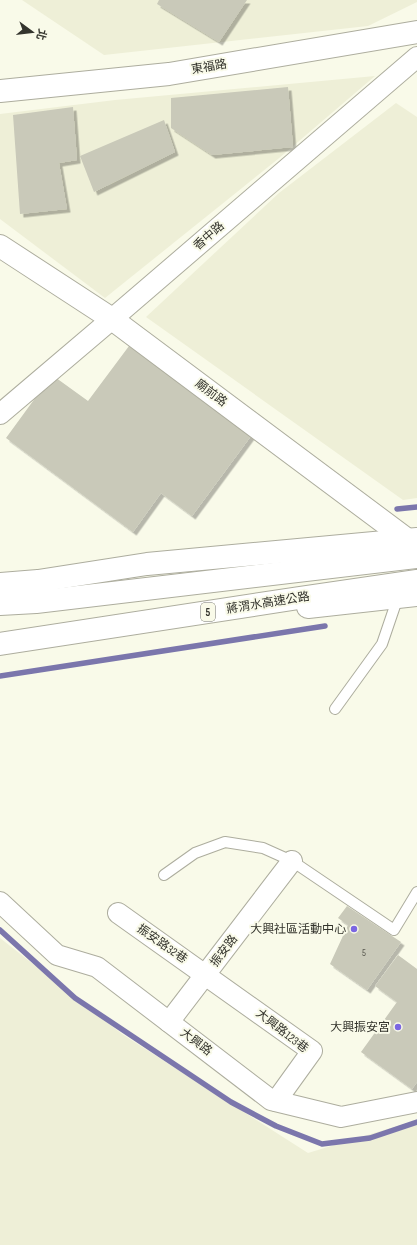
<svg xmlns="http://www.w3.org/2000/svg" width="417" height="1245" font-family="'Sofia Sans Condensed','Noto Sans TC',sans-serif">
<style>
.built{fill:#eeefd7}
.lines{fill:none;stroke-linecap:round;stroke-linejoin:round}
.stream{stroke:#7b76ac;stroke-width:5.5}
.building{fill:#c9c9b9;filter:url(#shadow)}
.service-casing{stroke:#adad9e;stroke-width:12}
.minor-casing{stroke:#adad9e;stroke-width:22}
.tertiary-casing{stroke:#adad9e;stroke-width:24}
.secondary-casing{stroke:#adad9e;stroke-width:24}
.motorway-casing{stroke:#adad9e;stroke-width:24}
.service{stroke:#fff;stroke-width:10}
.minor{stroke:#fff;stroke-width:20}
.tertiary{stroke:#fff;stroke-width:22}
.secondary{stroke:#fff;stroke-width:22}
.motorway{stroke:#fff;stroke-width:22}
.poi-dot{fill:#7b66e2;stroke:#f9fae9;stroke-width:1.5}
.labels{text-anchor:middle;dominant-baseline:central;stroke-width:4;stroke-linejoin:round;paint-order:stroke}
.number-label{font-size:10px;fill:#595950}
.shield{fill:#f9fae9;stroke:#6f6f65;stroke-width:1}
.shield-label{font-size:11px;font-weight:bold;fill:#34342d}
.street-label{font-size:12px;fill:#34342d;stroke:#f9fae9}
.poi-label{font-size:12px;fill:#34342d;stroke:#f9fae9;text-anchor:end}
</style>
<defs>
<filter id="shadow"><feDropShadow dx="3.5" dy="3.5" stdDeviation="0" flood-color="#0004"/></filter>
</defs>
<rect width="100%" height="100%" fill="#f9fae9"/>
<g class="built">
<polygon points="22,0 417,0 417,2 368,26 104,55"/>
<polygon points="375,76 278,159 105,298 0,219 0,114 115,100"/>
<polygon points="396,103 417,117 417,498 403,500 146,317 279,193"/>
<polygon points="0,938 122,1034 308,1153 417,1120 417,1245 0,1245"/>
</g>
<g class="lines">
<g class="stream">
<polyline points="397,509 417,507"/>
<polyline points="0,676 325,626"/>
<polyline points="0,930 75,998 231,1102 276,1126 322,1144 370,1138 417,1122"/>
</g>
</g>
<g class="building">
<polygon points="159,0 247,0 219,42 157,4"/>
<polygon points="288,87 293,147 212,155 171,128 171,98"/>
<polygon points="73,107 77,160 59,163 67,209 20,214 13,115"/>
<polygon points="164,120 175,152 94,192 80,156"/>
<polygon points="129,346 251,436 192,516 161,493 133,532 6,438 52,375 88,401"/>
<polygon points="347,906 401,942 367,990 330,964 348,925 338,918"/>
<polygon points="398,955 417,969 417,1082 412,1089 361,1052 397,1002 375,986"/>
</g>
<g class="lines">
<defs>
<g id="service">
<polyline points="335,709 382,644 398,597"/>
<polyline points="164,875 195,853 225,842 263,848 292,861 394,930 417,892"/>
</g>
<g id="minor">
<polyline points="0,414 112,319 417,57"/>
<polyline points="0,902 57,955 97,967 271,1100 341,1117 417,1102"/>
<polyline points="118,913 312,1051 276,1101"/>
<polyline points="169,1022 292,861"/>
</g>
<g id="tertiary">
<polyline points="0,91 169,74 417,32"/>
<polyline points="0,246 112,319 417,547"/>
</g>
<g id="secondary">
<polyline points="0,584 38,581 147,564 417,539"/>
<polyline points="308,607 417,595"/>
</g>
<g id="motorway">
<polyline points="0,604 36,602 417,557"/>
<polyline points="0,644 299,598 417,581"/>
</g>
</defs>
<use href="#service" class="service-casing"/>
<use href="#minor" class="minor-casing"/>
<use href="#tertiary" class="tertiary-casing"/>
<use href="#secondary" class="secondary-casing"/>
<use href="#motorway" class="motorway-casing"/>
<use href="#service" class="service"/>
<use href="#minor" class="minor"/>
<use href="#tertiary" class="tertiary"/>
<use href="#secondary" class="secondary"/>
<use href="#motorway" class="motorway"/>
</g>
<g class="poi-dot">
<circle cx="354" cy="929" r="4"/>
<circle cx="398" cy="1027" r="4"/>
</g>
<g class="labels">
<g class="number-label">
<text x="364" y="953">5</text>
</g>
<rect class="shield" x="201" y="603" width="14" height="18" rx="3"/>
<g class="shield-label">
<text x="208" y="612">5</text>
</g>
<g class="street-label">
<text transform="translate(209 67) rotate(-10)">東福路</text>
<text transform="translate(209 236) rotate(-41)">香中路</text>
<text transform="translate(211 393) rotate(37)">廟前路</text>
<text transform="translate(268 603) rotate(-9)">蔣渭水高速公路</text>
<text transform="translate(162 944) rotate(35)">振安路32巷</text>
<text transform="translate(224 951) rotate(-53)">振安路</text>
<text transform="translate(282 1031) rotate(38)">大興路123巷</text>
<text transform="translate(196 1042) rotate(37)">大興路</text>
</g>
<g class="poi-label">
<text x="346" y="929">大興社區活動中心</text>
<text x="390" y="1027">大興振安宮</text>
</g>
</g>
<g transform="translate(32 32) rotate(105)" stroke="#f9fae9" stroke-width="3" paint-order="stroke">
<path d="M0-3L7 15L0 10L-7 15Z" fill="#34342d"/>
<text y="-6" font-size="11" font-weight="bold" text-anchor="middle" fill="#34342d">北</text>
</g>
</svg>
